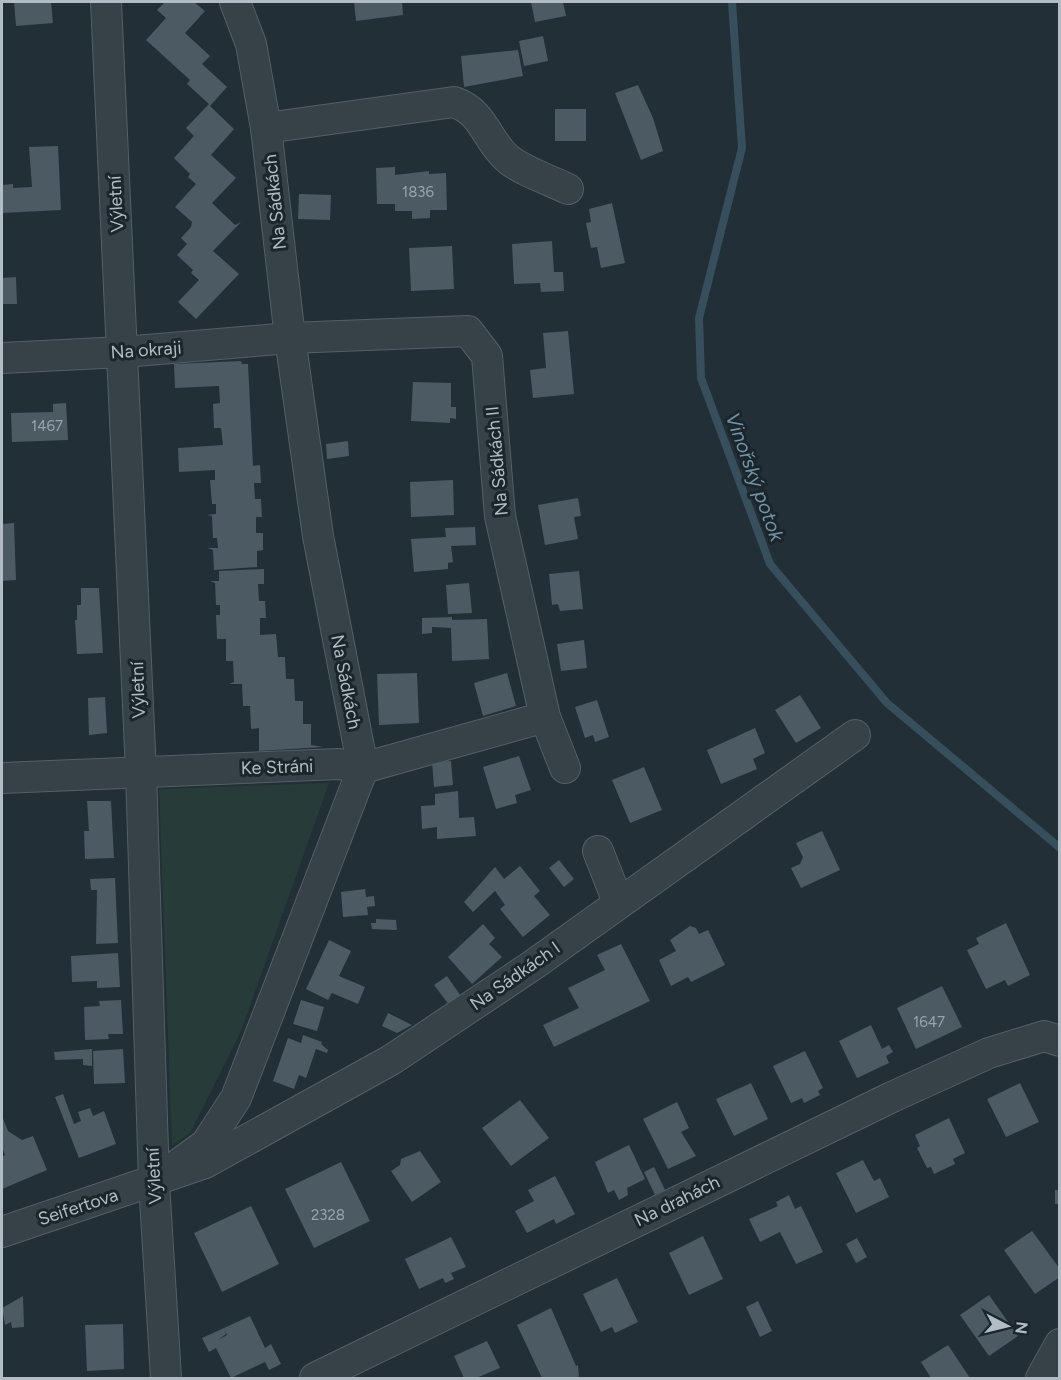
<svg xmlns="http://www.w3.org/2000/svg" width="1061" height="1380" font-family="Figtree,sans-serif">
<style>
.green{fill:#273c39}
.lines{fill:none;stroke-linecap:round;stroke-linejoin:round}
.stream{stroke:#374e5d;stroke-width:8}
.building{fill:#4b5a63}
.minor-casing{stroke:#545f66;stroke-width:32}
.minor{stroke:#364148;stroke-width:30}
.labels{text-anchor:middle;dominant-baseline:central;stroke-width:6;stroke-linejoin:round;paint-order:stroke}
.number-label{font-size:15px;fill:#98a4ac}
.street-label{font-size:18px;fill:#b1bcc4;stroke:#1b262c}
.water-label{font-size:20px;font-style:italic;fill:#7393a6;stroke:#1b262c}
</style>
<rect width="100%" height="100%" fill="#232f37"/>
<polygon class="green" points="329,783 241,1031 190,1133 172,1145 159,789"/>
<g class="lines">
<polyline class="stream" points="732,2 742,148 699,318 701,378 770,564 887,703 1060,848"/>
</g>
<g class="building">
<polygon points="14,2 51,2 53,23 16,26"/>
<polygon points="165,2 194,2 205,11 185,33 210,56 202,64 227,87 210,106 234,129 211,155 236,178 212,203 235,225 241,222 213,251 239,274 196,319 178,302 199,280 191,273 193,270 177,255 187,244 181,238 191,227 192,222 175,207 196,184 188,177 190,174 174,158 194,136 186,128 209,104 187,84 190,80 146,40 166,18 157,10"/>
<polygon points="354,2 402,2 403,15 356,21"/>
<polygon points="531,2 563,2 566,16 535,22"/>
<polygon points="543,36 548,61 524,66 519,41"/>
<polygon points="518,50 523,76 464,87 461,56"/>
<polygon points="638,85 653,118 663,151 641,160 615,93"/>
<rect x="555" y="109" width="31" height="32"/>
<polygon points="58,146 61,210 2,213 2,185 13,184 13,188 32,187 29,147"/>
<polygon points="395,167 395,175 429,171 429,174 446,173 447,210 430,210 430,218 412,219 412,211 395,211 395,204 377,204 376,168"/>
<polygon points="299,194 331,195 330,220 298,219"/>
<polygon points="612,203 625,263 601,268 597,247 591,248 586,223 591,222 589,209"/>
<polygon points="552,241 554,272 563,272 564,291 541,292 540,283 514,284 512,244"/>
<polygon points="452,246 454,289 411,291 409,248"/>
<polygon points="16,277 17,304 2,304 2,278"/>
<polygon points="568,331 574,394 533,398 530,370 546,368 543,333"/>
<polygon points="241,361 242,364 248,364 253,466 260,465 261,483 254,483 255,499 261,499 262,517 256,517 256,533 263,533 263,550 257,551 257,567 214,570 213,550 208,548 218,548 217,538 213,538 212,516 207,515 216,514 216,504 212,504 210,480 215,480 215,470 179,472 178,448 223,445 221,428 214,428 213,404 220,403 219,386 175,388 174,364"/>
<polygon points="413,382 451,383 451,407 456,407 456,419 450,418 450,423 411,421"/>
<polygon points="66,403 68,440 12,442 11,413 53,412 53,404"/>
<polygon points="348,441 349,456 327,459 326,444"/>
<polygon points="453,480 454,515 411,517 410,482"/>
<polygon points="578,498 581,516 574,517 578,539 545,545 538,505"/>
<polygon points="14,523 16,580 2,581 2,524"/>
<polygon points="475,527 476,545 451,546 453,562 448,563 448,569 414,572 411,539 446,537 445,528"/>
<polygon points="264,569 264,584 258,584 259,601 265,601 266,618 260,618 260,635 276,634 278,657 285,657 286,679 294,679 295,701 303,701 303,724 311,724 311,745 323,747 259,751 259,728 251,729 250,706 243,706 242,684 229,684 234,682 233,661 226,661 226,639 217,639 216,615 220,615 220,605 216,605 215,583 210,581 219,581 219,571"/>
<polygon points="579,571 583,609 560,611 558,604 552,605 549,574"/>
<polygon points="469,583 472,613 448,614 446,585"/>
<polygon points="81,588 99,588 103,653 77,654 75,620 77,620 77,605 81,605"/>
<polygon points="452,617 452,620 487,619 489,659 452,661 451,628 432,627 432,633 422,634 422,618"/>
<polygon points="584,640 587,668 561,671 557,644"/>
<polygon points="417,673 419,723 379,725 377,674"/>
<polygon points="507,673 516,706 483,716 474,683"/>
<polygon points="800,695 821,728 796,743 775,710"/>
<polygon points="105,697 107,733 89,735 88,698"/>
<polygon points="597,700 609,737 595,742 593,735 585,738 575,707"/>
<polygon points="755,728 765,753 753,759 757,769 721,784 707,750"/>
<polygon points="519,756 531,790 515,795 517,803 496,809 483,767"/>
<polygon points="451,761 453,785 434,787 432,762"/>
<polygon points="644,767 662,810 630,823 612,780"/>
<polygon points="458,791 459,818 474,817 476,836 437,839 437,827 422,829 421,806 435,805 435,794"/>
<polygon points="87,801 111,801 114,858 85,859 84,831 89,831"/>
<polygon points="822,831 840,870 801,888 791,868 800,864 803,857 796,843"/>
<polygon points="559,860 574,879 564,887 549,868"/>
<polygon points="520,866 540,891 534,896 550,915 523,937 500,909 505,905 495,891 473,912 464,902 495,867 504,879"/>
<polygon points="115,878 118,943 96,944 97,890 91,890 90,879"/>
<polygon points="365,889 366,897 374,896 375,906 367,907 368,915 343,917 341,892"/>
<polygon points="376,919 396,920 397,930 372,929 371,923 376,923"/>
<polygon points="1006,923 1030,975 1008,986 1005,980 986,989 967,950 979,944 976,938"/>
<polygon points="483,924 495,938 489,944 502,957 472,984 448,957"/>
<polygon points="690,926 696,928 699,934 708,930 725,965 691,982 688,977 671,986 659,960 676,951 670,940"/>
<polygon points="329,940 351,951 339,976 365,987 358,1004 332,993 328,1000 306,989"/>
<polygon points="621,944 650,1001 554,1047 543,1025 579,1008 568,988 605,970 597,955"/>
<polygon points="118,953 120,987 97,988 97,981 72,982 71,956"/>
<polygon points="447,976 463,999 450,1006 434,985"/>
<polygon points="942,986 962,1027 916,1049 897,1008"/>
<polygon points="121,1000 123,1034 108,1034 109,1039 85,1040 84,1007 100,1006 99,1001"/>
<polygon points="301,1000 324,1007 317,1031 293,1024"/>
<polygon points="388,1013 412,1025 397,1033 382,1026"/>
<polygon points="871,1025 882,1049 889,1045 893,1052 886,1056 889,1063 857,1078 839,1041"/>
<polygon points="303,1035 322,1042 321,1044 328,1050 327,1053 316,1049 306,1078 299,1075 294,1089 273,1081 288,1038 301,1043"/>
<polygon points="92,1049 92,1066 83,1065 83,1059 55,1060 54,1052"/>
<polygon points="123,1049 125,1083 94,1084 93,1051"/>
<polygon points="805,1051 823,1088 818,1091 820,1095 804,1103 802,1098 791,1103 773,1066"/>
<polygon points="751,1083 768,1119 734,1136 716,1099"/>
<polygon points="1020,1083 1039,1122 1006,1137 987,1099"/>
<polygon points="63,1094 74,1124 81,1121 78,1112 90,1108 93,1116 104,1111 116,1144 79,1158 55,1097"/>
<polygon points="520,1100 549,1138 511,1166 482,1128"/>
<polygon points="677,1102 689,1128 681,1132 696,1156 668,1169 643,1119"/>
<polygon points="2,1116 8,1131 22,1140 33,1136 47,1170 2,1189 2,1157 5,1155 2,1147"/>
<polygon points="949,1118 965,1153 953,1159 955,1164 934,1174 931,1167 927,1168 917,1148 920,1146 915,1135"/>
<polygon points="629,1145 645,1179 627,1188 628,1195 619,1200 614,1190 608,1193 595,1162"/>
<polygon points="420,1151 441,1182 412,1202 391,1171 400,1165 401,1159"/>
<polygon points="863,1160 874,1181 880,1178 889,1197 856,1213 836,1173"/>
<polygon points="341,1162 370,1221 314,1248 285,1189"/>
<polygon points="654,1167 665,1190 655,1195 644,1172"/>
<polygon points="555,1176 575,1214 556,1224 554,1219 527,1233 515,1211 534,1201 528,1190"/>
<rect x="1055" y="1190" width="5" height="14"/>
<polygon points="789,1195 795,1209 801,1206 823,1252 796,1264 780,1232 760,1242 749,1219 778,1206 776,1202"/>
<polygon points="251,1206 279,1264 222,1292 194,1233"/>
<polygon points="1032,1231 1060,1269 1060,1277 1035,1294 1004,1250"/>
<polygon points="703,1236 723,1279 689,1295 669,1253"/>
<polygon points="451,1237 466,1267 451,1273 454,1279 445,1283 443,1278 419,1289 405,1259"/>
<polygon points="857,1238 867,1257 856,1263 846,1244"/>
<polygon points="617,1278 638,1322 615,1333 612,1327 601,1332 583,1294"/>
<polygon points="989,1295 1018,1336 989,1356 960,1315"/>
<polygon points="23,1296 24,1327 12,1328 11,1322 5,1325 2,1308"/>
<polygon points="758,1301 772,1331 760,1337 746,1307"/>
<polygon points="551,1308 576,1366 578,1365 579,1378 542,1378 517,1325"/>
<polygon points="250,1316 265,1348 271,1344 281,1364 269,1370 265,1362 231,1378 216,1348 209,1352 202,1338 224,1328 226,1334 218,1340 227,1335 224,1328"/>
<polygon points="123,1324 124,1369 87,1371 85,1325"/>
<polygon points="487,1341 500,1368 476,1378 464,1378 454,1356"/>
<polygon points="948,1345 970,1378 931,1378 921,1362"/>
</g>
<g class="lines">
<defs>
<g id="minor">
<polyline points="106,2 141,772 154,1182 166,1378"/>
<path d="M266 128 454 102C484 112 486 140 508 159 524 172 550 180 568 189"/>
<polyline points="2,358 123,352 290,338 468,331 487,356 500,516 545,717 565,768"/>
<polyline points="2,778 339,764 363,768 545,717"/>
<polyline points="598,851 618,902"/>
<polyline points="154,1182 206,1144 236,1098 363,768 318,536 290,338 266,128 251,44 235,2"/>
<polyline points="2,1232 205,1163 391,1060 533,965 855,735"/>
<polyline points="315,1378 892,1097 989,1053 1044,1036 1060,1041"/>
<polyline points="1041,1378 1060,1344"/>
</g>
</defs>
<use href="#minor" class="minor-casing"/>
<use href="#minor" class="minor"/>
</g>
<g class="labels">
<g class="number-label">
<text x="418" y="192">1836</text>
<text x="47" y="426">1467</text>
<text x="929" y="1022">1647</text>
<text x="328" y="1215">2328</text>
</g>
<g class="street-label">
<text transform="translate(275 202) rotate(-96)">Na Sádkách</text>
<text transform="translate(116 204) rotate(-93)">Výletní</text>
<text transform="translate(146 350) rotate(-4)">Na okraji</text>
<text transform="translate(497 461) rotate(-95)">Na Sádkách II</text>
<text transform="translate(346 682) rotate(79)">Na Sádkách</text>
<text transform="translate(138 690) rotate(-92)">Výletní</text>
<text transform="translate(277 767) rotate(-2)">Ke Stráni</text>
<text transform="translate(515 976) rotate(-35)">Na Sádkách I</text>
<text transform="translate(154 1176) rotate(-93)">Výletní</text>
<text transform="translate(677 1201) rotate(-26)">Na drahách</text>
<text transform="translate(78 1207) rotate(-18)">Seifertova</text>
</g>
<g class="water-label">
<text transform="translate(755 477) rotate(70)">Vinořský potok</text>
</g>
</g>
<rect width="1061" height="1380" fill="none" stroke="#b1bcc4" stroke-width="6"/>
<g transform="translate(1007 1326) rotate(97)" stroke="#1b262c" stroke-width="4.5" paint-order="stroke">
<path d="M0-4.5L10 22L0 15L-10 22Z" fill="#b1bcc4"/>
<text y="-9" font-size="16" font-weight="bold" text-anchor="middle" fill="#b1bcc4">N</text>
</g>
</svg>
